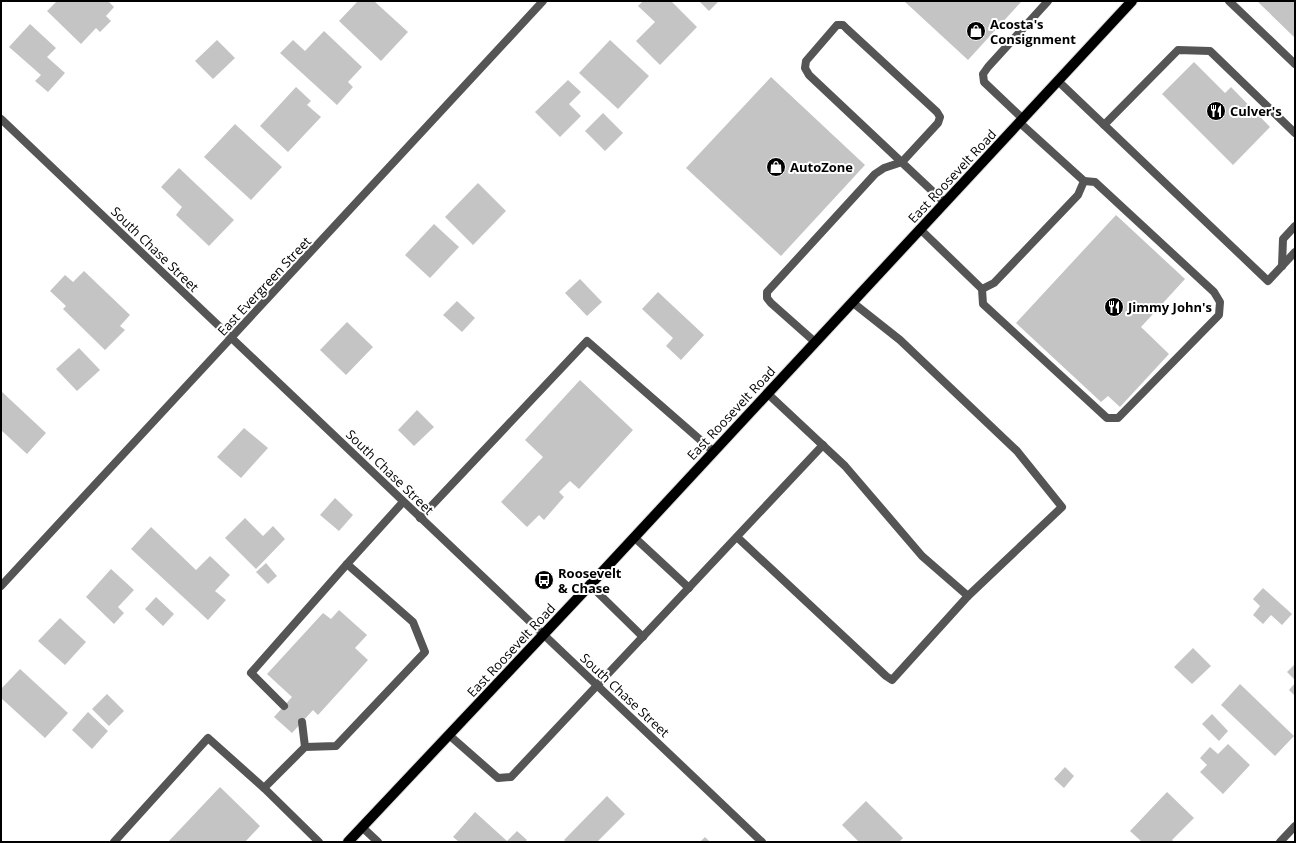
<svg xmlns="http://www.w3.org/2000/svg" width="1296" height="843" font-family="'Open Sans',sans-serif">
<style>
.building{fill:#c4c4c4}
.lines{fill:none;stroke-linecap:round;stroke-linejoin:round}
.primary-casing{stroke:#dbdbdb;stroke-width:12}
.service{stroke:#555;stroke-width:8}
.minor{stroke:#555;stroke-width:8}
.primary{stroke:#000;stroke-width:10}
.labels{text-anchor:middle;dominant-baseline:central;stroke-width:4;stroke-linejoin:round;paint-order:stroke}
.poi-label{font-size:13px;font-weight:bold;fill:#000;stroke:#fff;text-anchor:start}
.street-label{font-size:13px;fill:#000;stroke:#fff}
</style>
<rect width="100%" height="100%" fill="#fff"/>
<g class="building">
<polygon points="57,1 108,1 114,7 106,16 111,21 100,32 96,28 81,44 47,11"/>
<polygon points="358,1 374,1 408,32 381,61 339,21"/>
<polygon points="643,1 671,1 697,27 660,65 636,41 655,22 638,6"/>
<polygon points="699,1 719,1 709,11"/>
<polygon points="904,1 1022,1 968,60"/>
<polygon points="1257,1 1295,1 1295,38"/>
<polygon points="30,24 56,48 47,57 65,73 48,92 35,81 41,75 9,47"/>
<polygon points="324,31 362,67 348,82 353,87 337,105 280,53 293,40 305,51"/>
<polygon points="217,40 235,58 213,79 195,61"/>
<polygon points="610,40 649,76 618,109 579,73"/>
<polygon points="1194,62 1225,93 1231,87 1270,127 1233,165 1162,94"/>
<polygon points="771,77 865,165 781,256 686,168"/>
<polygon points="568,80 581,92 569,104 581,116 560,137 535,112"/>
<polygon points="296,87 311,101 307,105 321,117 288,152 260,126"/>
<polygon points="603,113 623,133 605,151 585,131"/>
<polygon points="235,124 282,167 251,200 204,157"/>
<polygon points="179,168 234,220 209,246 176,215 182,207 161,187"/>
<polygon points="478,183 506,211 473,245 445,217"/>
<polygon points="1116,215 1185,279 1141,327 1169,354 1120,407 1108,396 1101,402 1016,323"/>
<polygon points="434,224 459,247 430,278 405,255"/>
<polygon points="84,271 130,315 120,326 125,330 105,350 63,309 66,306 50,291 65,275 73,282"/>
<polygon points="580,279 602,302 587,316 565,293"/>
<polygon points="658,292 704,335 681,360 666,346 673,338 642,309"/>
<polygon points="457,301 475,318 462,332 443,315"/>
<polygon points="347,322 373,347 346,375 320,350"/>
<polygon points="79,348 100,370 77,391 56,369"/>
<polygon points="580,380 633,430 579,489 570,481 559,492 564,497 544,520 539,515 527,527 501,502 543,457 525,440"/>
<polygon points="1,391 46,433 27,454 1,430"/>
<polygon points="417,410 434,427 414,446 398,430"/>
<polygon points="244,428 268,448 241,478 217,457"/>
<polygon points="335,498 353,515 339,531 320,515"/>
<polygon points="245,518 263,536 273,526 285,539 256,569 225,538"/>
<polygon points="151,527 196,570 210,556 230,575 215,591 226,600 208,620 131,549"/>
<polygon points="266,563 277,576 268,584 256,572"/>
<polygon points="111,569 134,590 118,607 124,613 114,624 86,597"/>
<polygon points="1263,588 1292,614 1282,625 1271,615 1263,624 1253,615 1260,606 1253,599"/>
<polygon points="156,597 174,614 163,626 145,609"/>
<polygon points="339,610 367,635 355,648 368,660 318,715 313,710 292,733 274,717 292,697 267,674 323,613 331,619"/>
<polygon points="60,618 86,642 65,665 38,641"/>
<polygon points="1193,648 1211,666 1192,684 1174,667"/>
<polygon points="1295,664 1295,680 1287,672"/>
<polygon points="20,669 68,713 45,738 1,698 1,689"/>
<polygon points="1295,683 1295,696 1289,690"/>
<polygon points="1240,684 1294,736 1275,756 1221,705"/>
<polygon points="107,694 124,711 109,726 92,709"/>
<polygon points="88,712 108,731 92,749 72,730"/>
<polygon points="1212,714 1228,731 1219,741 1202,724"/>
<polygon points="1228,744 1250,765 1223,794 1200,772 1207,765 1200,758 1210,747 1218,754"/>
<polygon points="1065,767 1074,776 1064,788 1054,779"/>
<polygon points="220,787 260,826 245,842 168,842"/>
<polygon points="1167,792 1194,818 1172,840 1174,842 1142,842 1130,831"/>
<polygon points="607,796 625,814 597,842 566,842 564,840"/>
<polygon points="866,801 903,838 899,842 859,842 842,825"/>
<polygon points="475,812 507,841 517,831 527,840 525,842 459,842 453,837"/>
<polygon points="705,837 710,842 700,842"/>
</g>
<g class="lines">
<defs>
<polyline id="primary" points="348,842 590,585 1132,1"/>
</defs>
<use href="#primary" class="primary-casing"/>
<g class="service">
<polyline points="1229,1 1295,64"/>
<polyline points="1058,81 1268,281 1295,252"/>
<polyline points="1023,119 984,82 983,74 988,67 1048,1"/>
<polyline points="1104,125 1178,50 1210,51 1295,133"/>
<polyline points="920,229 982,289 983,304 1107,418 1118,418 1219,315 1220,302 1214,292 1095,182 1084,181"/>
<polyline points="1282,266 1283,239 1295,226"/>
<polyline points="982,289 994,283 1078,195 1084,181 1019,122"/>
<polyline points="815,342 771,303 767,298 767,292 875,174 884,168 902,162 938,123 940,117 937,112 847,29 843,25 837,25 806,61 805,68 809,75 945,203"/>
<polyline points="767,393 845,466 922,556 968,596 1062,507 1017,451 900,340 852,302"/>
<polyline points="420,518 587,341 713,451"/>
<polyline points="634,537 689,588"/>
<polyline points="737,537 886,676 892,680 968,596"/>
<polyline points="590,585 643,637"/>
<polyline points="284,706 251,673 347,564"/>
<polyline points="302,722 305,747"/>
<polyline points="449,735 498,778 511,777 823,445"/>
<polyline points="362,827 378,842"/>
<polyline points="114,842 208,738 264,788"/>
<polyline points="319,842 264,788 305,747 336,746 425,652 413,622 347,564 403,502"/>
</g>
<g class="minor">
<polyline points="1,119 762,842"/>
<polyline points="1,586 543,1"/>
<polyline points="1280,842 1295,826"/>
</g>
<use href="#primary" class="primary"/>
</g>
<defs>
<symbol id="shop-disc" viewBox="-11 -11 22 22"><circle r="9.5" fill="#000" stroke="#fff"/><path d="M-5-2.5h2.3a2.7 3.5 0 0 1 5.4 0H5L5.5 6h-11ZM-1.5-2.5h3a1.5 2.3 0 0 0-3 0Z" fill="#fff"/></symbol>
<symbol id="restaurant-disc" viewBox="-11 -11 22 22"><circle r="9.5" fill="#000" stroke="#fff"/><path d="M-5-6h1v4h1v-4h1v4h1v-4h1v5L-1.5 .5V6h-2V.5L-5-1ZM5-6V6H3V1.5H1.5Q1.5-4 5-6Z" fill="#fff"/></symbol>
<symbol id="bus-disc" viewBox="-11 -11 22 22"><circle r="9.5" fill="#000" stroke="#fff"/><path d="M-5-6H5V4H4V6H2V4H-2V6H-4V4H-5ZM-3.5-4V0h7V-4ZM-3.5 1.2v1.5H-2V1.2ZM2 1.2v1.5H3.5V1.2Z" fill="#fff"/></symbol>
</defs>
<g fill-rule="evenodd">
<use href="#shop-disc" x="965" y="20" width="22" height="22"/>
<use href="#restaurant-disc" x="1205" y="100" width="22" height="22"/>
<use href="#shop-disc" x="765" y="156" width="22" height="22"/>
<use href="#restaurant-disc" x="1103" y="296" width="22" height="22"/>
<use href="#bus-disc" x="533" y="569" width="22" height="22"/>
</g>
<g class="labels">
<g class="poi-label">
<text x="990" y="24">Acosta's<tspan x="990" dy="15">Consignment</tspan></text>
<text x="1230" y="111">Culver's</text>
<text x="790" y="167">AutoZone</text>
<text x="1128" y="307">Jimmy John's</text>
<text x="558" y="573">Roosevelt<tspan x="558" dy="15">&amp; Chase</tspan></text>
</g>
<g class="street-label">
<text transform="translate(952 176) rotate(-47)">East Roosevelt Road</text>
<text transform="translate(155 249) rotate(44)">South Chase Street</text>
<text transform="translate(264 286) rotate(-47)">East Evergreen Street</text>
<text transform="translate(731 413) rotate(-47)">East Roosevelt Road</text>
<text transform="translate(390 472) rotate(44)">South Chase Street</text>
<text transform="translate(511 650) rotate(-47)">East Roosevelt Road</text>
<text transform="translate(625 695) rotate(43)">South Chase Street</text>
</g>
</g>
<rect width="1296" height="843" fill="none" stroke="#000000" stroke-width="4"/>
</svg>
